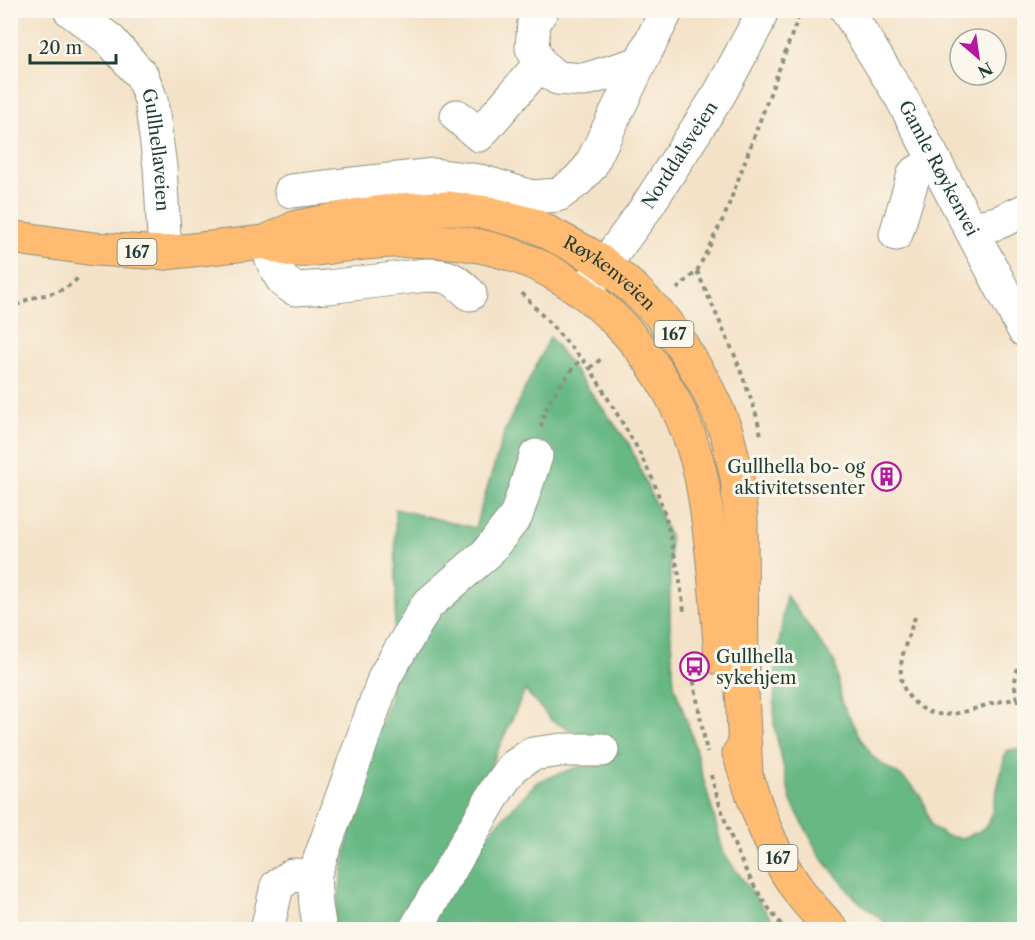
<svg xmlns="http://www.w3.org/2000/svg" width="1035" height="940" font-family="'Libre Caslon Text',serif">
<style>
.forest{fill:#68b884;stroke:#447a5c;stroke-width:1.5}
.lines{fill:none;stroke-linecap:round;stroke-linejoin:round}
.minor-casing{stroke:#8a907e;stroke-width:35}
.major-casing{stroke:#8a907e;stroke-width:35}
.path{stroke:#8a907e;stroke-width:4;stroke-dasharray:4.5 4.5;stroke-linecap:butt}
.minor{stroke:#fff;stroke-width:33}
.major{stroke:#febb71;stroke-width:33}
.labels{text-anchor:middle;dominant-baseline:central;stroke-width:6;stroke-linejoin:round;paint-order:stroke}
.shield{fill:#fbf7ec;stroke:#61756b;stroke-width:1.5}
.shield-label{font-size:16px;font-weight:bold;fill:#1f3d34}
.street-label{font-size:18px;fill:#1f3d34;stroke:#fbf7ec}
.poi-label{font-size:18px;fill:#1f3d34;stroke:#fbf7ec;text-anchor:end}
</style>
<rect width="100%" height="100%" fill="#fbf7ec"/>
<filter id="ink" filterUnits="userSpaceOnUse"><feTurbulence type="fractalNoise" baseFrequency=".0167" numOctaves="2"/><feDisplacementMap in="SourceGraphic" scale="12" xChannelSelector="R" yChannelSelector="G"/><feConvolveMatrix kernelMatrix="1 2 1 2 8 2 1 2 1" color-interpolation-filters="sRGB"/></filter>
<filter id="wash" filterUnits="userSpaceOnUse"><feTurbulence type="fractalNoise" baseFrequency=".008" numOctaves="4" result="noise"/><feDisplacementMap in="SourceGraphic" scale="24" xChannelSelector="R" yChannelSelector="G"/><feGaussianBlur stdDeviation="1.35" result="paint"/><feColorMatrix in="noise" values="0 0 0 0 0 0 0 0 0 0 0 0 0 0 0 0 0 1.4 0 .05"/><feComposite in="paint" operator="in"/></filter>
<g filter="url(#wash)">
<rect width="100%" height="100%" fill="#f4e2c8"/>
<g class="forest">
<polygon points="550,337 629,444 670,538 670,622 674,685 691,733 724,854 779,929 423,929 490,832 537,782 577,767 595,766 619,753 552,721 525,690 458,838 403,921 379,929 342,930 333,928 360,772 389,699 396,603 395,509 475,528 505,430"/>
<polygon points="786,595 835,663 841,702 861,739 873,757 886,767 902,777 913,787 922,798 931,826 946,836 961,838 976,833 989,824 1006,751 1024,748 1024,929 893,929 856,899 820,856 791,801 774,725 775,674"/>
</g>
</g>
<g filter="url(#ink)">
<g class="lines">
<defs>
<g id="minor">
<path id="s1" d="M70 10 110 40 142 76 151 100 160 167 165 253"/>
<polyline points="542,10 534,22 532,48 540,64 557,78 584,80 640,63"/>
<path id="s2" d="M847 10 901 97 1024 330"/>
<polyline points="457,116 479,135 540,64"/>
<polyline points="291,191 434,175 480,181 532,197 558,195 577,181 590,167 640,63 667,10"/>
<polyline points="971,228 997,223 1024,211"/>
<polyline points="896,234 914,174 935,161"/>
<path d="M265 242 276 269 284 282 295 289 328 287 426 275C450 275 453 278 470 294"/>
<path id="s3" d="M584 293 644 211 720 93 757 24 762 10"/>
<polyline points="267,930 277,886 292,875 314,876"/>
<polyline points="320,930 316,906 314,876 385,676 427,605 487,553 516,516 536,456"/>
<polyline points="415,930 498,788 513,767 532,754 562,750 602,750"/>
</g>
<g id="major">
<path id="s4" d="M10 237 94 249 165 253 265 242 297 227 360 215 398 210 449 208 489 213 534 225 589 254 604 264 635 290 659 314 678 339 704 382 717 409 727 434 737 477 741 520 742 691 746 775"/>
<path d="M265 242C274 245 285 250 295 250 308 252 331 246 345 245 381 241 430 238 467 244 578 260 666 351 696 457 703 480 706 504 709 528 715 571 718 615 721 659"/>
<path d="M739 753C755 804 771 856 804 898 813 909 823 919 832 930"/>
</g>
</defs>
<use href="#minor" class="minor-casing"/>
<use href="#major" class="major-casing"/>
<g class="path">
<polyline points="697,271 735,356 755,410 761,435"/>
<polyline points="677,289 697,271 725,215 801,10"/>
<polyline points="522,293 590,368 636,446 654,482 666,518 679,575 684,611"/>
<path d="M10 312C24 294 49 298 67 287 71 285 75 281 78 278"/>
<polyline points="590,368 601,359"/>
<path d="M541 427C545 400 565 379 581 359"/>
<path d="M915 617C906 645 888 679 915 703 942 727 972 707 1002 701 1012 700 1015 698 1024 703"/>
<polyline points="692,672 707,753"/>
<path d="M1017 699C1012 679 1018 667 1024 649"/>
<path d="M711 775C714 787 718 799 722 811 736 855 755 895 786 930"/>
</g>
<use href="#minor" class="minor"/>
<use href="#major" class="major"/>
</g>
</g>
<defs>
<symbol id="building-ring" viewBox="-11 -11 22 22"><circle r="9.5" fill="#fbf7ec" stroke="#b5179e" stroke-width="1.5"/><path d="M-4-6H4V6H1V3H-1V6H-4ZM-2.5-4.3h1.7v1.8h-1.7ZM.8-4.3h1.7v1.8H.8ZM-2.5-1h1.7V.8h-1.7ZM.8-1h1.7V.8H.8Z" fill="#b5179e"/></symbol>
<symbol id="bus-ring" viewBox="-11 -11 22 22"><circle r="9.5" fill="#fbf7ec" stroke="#b5179e" stroke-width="1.5"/><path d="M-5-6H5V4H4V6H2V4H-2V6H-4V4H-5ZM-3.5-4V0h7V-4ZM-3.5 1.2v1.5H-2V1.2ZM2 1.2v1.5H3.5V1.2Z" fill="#b5179e"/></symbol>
</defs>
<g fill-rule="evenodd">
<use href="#building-ring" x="870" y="460" width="33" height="33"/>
<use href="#bus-ring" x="678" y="650" width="33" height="33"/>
</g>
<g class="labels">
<g class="shield">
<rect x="117.5" y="239" width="39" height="26" rx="4.5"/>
<rect x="654.5" y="321" width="39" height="26" rx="4.5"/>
<rect x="758.5" y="845" width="39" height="26" rx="4.5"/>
</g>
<g class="shield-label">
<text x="137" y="252">167</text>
<text x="674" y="334">167</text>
<text x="778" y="858">167</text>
</g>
<g class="street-label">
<text stroke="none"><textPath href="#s1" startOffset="174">Gullhellaveien</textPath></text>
<text stroke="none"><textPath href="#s3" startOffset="168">Norddalsveien</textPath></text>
<text stroke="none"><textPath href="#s2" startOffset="183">Gamle Røykenvei</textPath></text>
<text stroke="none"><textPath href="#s4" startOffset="622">Røykenveien</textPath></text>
</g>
<g class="poi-label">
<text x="865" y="467">Gullhella bo- og<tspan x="865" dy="21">aktivitetssenter</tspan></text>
<text x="716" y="657" text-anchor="start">Gullhella<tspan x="716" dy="21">sykehjem</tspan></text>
</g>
</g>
<rect width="1035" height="940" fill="none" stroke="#fbf7ec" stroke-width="36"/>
<g transform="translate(978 57) rotate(151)"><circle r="28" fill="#fbf7ec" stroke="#a3ada2" stroke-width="1.5"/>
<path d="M0-4.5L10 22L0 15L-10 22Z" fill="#b5179e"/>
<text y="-9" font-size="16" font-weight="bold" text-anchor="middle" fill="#1f3d34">N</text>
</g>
<path d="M30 54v9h86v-9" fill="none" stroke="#1f3d34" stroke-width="3"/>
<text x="39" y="54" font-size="18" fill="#1f3d34" stroke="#fbf7ec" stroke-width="4.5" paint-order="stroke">20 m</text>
</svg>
